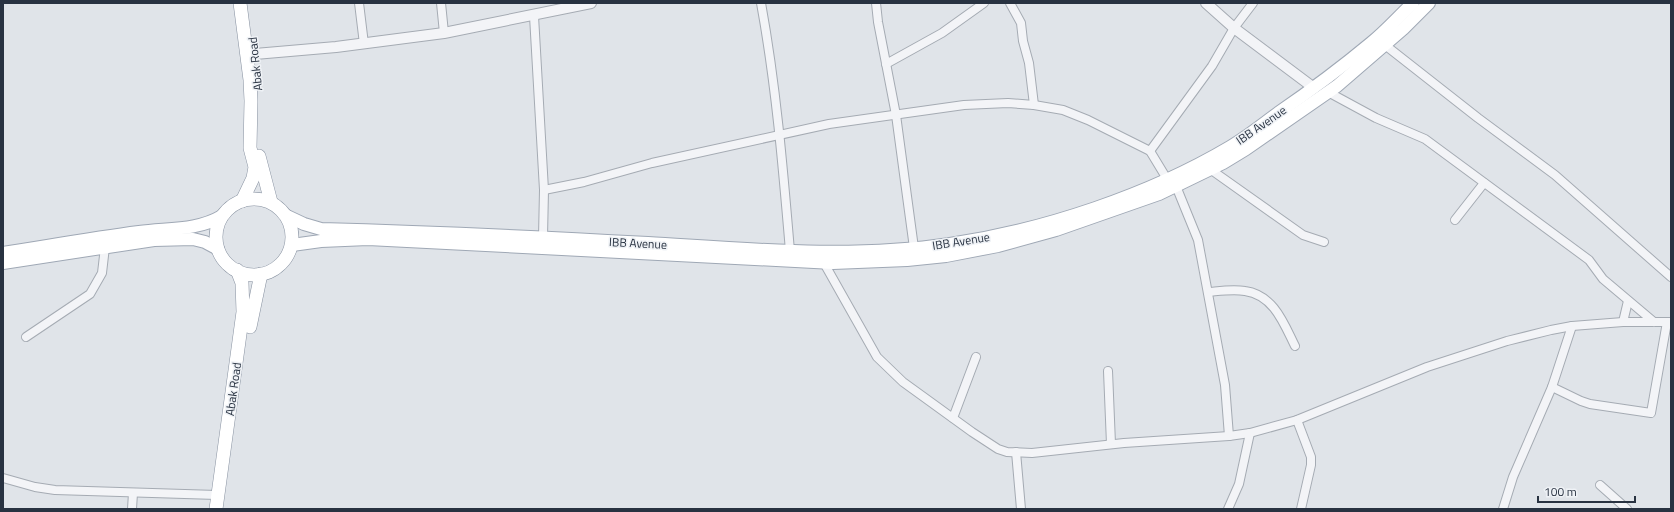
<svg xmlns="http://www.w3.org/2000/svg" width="1674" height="512" font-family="'Titillium Web',sans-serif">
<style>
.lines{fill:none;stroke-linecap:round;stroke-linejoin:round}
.minor-casing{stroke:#a5abb3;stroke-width:10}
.tertiary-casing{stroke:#a5abb3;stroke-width:12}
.primary-casing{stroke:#9fa8b5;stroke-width:14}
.trunk-casing{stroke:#8791a0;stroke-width:14}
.minor{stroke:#f3f4f7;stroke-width:8}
.tertiary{stroke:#f3f4f7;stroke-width:10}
.primary{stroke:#fff;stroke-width:12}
.trunk{stroke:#fff;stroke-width:13}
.labels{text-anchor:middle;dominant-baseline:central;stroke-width:3;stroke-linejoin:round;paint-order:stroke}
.street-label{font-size:12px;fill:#283241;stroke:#eff2f6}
</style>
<rect width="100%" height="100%" fill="#e0e4e9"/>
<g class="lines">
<defs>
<g id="minor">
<polyline points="359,3 364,44"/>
<polyline points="441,3 444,33"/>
<path d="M761 3C776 85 783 168 790 251"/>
<polyline points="876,3 878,22 896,115 914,248"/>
<polyline points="1010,3 1021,23 1023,41 1029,63 1034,105"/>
<polyline points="534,16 544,190 543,237"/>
<polyline points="1385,45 1478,118 1555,175 1671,277"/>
<polyline points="886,64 942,33 984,3"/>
<polyline points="1328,92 1376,118 1425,139 1589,260 1603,279 1654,322"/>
<polyline points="1150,151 1212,66 1234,28 1253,3"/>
<polyline points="1210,169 1303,235 1324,242"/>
<polyline points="1176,186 1198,240 1225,385 1229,436"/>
<polyline points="544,190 584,182 652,163 829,124 964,105 1008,103 1034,105 1063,110 1088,120 1150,151 1167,179"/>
<polyline points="1455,220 1484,183"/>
<polyline points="824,263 877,357 903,382 972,432 998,449 1007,452 1032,453 1124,443 1229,436 1250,433 1297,420 1427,367 1507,341 1551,330 1572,326 1623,322 1671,322"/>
<path d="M1208 292C1220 291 1233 289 1245 291 1274 295 1284 324 1295 346"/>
<polyline points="1623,322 1628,301"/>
<polyline points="26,337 90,294 102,273 105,247"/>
<polyline points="1108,371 1111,444"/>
<polyline points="1552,387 1581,401 1590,404 1651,413 1667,322"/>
<polyline points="953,418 976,357"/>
<polyline points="1297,420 1311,457 1311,465 1301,509"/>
<polyline points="1016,452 1021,509"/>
<polyline points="3,478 35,487 55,490 217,495"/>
<polyline points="1600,485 1627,509"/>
<polyline points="132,509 133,493"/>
<polyline points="1228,509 1239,484 1250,433"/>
<polyline points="1503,509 1513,477 1552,387 1572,326"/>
</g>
<g id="tertiary">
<polyline points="1206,3 1234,28 1314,88"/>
<polyline points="255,54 336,47 444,33 591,3"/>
</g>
<g id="primary">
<path d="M287 216 304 224 321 229C430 232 539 237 648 243 748 249 850 259 950 244 1044 230 1149 195 1230 147 1247 137 1262 125 1278 113 1310 91 1341 68 1371 43 1386 31 1399 16 1413 3"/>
<polyline points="292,245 321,241 368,239 833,263 907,260 946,256 998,246 1056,230 1159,194 1223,163 1246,149 1337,86 1403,29 1429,3"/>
<path d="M3 253C48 246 93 238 139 232 167 228 197 231 222 216"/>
<polyline points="3,263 154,240 193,239 205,242 218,249"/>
</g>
<g id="trunk">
<polyline points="240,3 250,80 251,101 250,148 255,167 253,178 242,201"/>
<polyline points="259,156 271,202"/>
<circle cx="254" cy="237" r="38"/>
<polyline points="250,327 261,274"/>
<polyline points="216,509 243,312 242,283 237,270"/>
</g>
</defs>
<use href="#minor" class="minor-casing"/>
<use href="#tertiary" class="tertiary-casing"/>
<use href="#primary" class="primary-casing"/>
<use href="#trunk" class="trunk-casing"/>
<use href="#minor" class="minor"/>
<use href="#tertiary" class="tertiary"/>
<use href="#primary" class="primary"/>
<use href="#trunk" class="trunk"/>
</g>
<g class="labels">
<g class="street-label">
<text transform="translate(255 64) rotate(-96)">Abak Road</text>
<text transform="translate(1261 125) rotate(-35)">IBB Avenue</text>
<text transform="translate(961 241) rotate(-9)">IBB Avenue</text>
<text transform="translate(638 243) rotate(3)">IBB Avenue</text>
<text transform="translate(233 389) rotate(-82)">Abak Road</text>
</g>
</g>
<rect width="1674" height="512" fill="none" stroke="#283241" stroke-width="8"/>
<path d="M1538 496v6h97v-6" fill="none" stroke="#283241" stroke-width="2"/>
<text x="1544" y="496" font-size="12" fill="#283241" stroke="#eff2f6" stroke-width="3" paint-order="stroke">100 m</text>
</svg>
